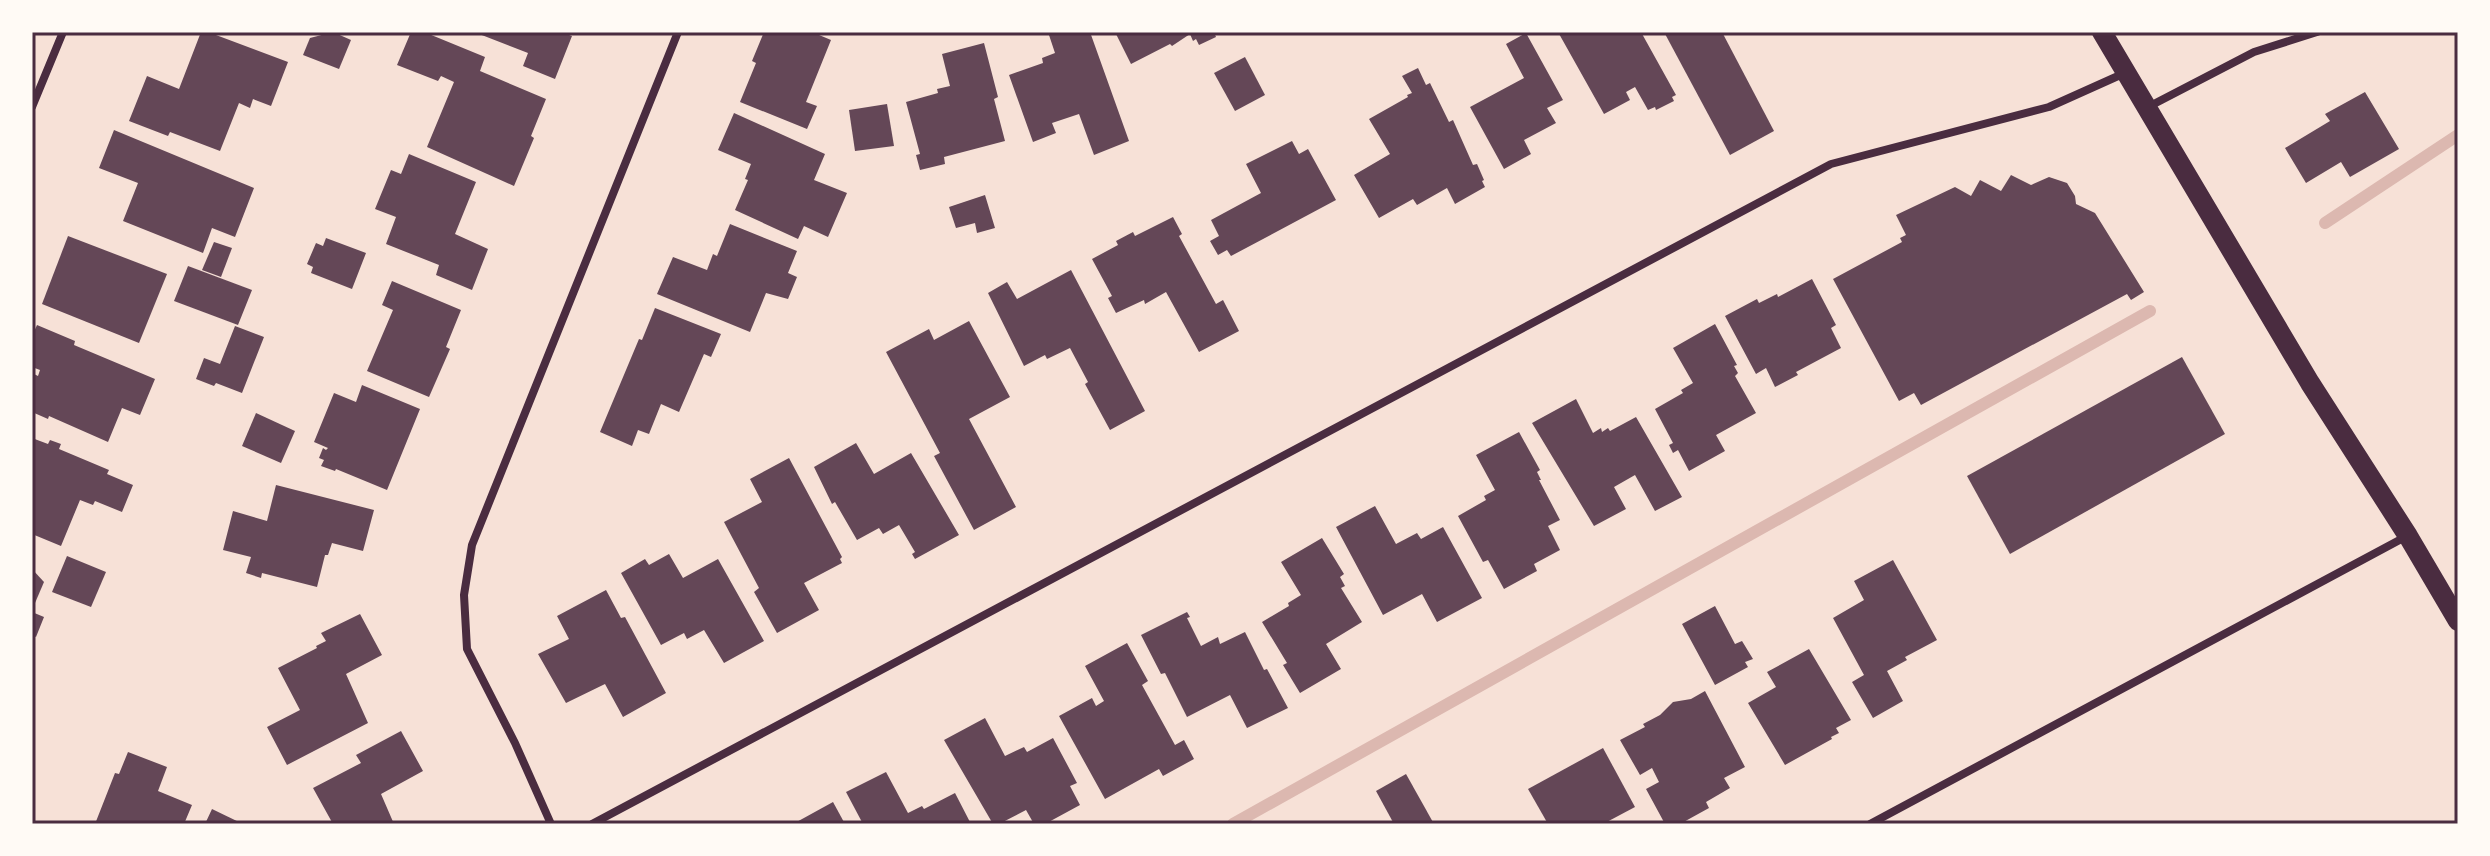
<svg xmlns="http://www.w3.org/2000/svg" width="2490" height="856" font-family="'Noto Sans',sans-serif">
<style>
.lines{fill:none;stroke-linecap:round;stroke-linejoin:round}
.stream{stroke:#dcb8b0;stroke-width:12}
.building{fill:#644757}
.minor{stroke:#4a2c40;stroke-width:8}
.primary{stroke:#4a2c40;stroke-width:20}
.neatline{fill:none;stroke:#4a2c40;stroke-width:3}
</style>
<rect width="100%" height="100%" fill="#f7e1d7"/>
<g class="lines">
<g class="stream">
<polyline points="2325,223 2458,135"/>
<polyline points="1233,824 2150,311"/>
</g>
</g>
<g class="building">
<polygon points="201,32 208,32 288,62 271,106 253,99 250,108 239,103 220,151 170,132 168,136 129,121 147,76 179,89"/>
<polygon points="333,32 351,40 339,69 303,55 310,38"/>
<polygon points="411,32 424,32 485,57 480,71 546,99 531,136 534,138 514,186 427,147 454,82 441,76 438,81 397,65"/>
<polygon points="474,32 561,32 572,36 555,79 523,66 528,53"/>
<polygon points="764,32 812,32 831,40 806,102 817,106 807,129 740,102 756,63 752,61"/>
<polygon points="1048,32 1090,32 1129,141 1094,155 1079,114 1052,123 1056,133 1033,142 1009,75 1043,63 1042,58 1055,53"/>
<polygon points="1115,32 1214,32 1216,37 1199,45 1196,39 1193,41 1190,34 1172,46 1170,44 1131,64"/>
<polygon points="1558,32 1641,32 1676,95 1672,97 1674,101 1656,110 1655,107 1648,110 1635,87 1626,92 1630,100 1604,114"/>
<polygon points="1664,32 1722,32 1774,131 1730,155"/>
<polygon points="1526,33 1563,100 1547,108 1556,123 1524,140 1531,154 1504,169 1470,107 1524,78 1506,44"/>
<polygon points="984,43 998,97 994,99 1005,141 944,157 945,164 920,170 916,155 920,154 906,102 938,93 937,89 950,86 942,54"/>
<polygon points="1245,57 1265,95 1235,111 1214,73"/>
<polygon points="1418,68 1426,85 1430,83 1449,122 1453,120 1473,165 1477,164 1484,180 1482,181 1485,187 1455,204 1447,188 1417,205 1413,199 1379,218 1354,175 1390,154 1369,119 1408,97 1407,95 1412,93 1402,76"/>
<polygon points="2365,92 2399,149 2350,177 2341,162 2306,183 2285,148 2330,121 2325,114"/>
<polygon points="887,104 894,146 855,151 849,110"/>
<polygon points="734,113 825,154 814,180 847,193 828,237 804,226 798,239 735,210 748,180 745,179 751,164 718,150"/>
<polygon points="114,130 254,188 235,237 212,228 203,253 123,221 138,183 99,168"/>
<polygon points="1292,141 1299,154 1308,149 1336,200 1231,256 1227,250 1218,255 1210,241 1219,236 1211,220 1261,193 1246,164"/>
<polygon points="409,154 476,182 455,234 488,249 472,290 436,275 439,265 386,244 396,217 375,209 391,170 401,174"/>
<polygon points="2011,175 2031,185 2049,177 2067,183 2075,196 2076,204 2095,213 2144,292 2131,300 2127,294 1921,405 1914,393 1899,401 1833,279 1902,242 1900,238 1906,235 1896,215 1955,187 1971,196 1980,180 2001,191"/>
<polygon points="985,195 995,228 977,233 975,223 956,228 949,207"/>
<polygon points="1173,217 1182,234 1179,236 1216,304 1223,300 1239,331 1199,352 1166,292 1145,304 1144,300 1116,313 1108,298 1112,296 1092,259 1118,245 1116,241 1133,232 1135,236"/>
<polygon points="730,224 797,251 788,273 797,277 788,299 766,293 750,332 657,294 673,257 707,270 713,254 717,256"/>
<polygon points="68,236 167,274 139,343 42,304"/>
<polygon points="326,238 366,253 352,289 311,273 313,267 307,264 316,243 323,246"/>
<polygon points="214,242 232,248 221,277 202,270"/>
<polygon points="188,266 252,290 238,325 174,301"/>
<polygon points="1071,270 1145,411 1110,430 1085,384 1088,382 1070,348 1047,359 1045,355 1024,366 988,293 1007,282 1017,299"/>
<polygon points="1812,279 1836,325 1831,328 1841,348 1796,372 1798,375 1775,387 1766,368 1756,374 1725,316 1757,299 1759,303 1777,294 1778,297"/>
<polygon points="392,281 461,310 446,347 450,349 429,397 367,371 393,310 382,305"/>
<polygon points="655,308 721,334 711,357 704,354 679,412 661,404 649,434 638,430 632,446 600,432 639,339 642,340"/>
<polygon points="969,321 1010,397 969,419 1016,507 974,530 934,456 940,453 886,352 929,329 934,340"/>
<polygon points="1715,324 1737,365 1734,366 1738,373 1735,376 1756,413 1716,435 1725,451 1689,471 1678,450 1673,453 1669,445 1673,443 1655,409 1683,393 1681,390 1693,383 1673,348"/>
<polygon points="37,325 75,341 74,345 155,379 140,415 122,408 108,442 49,416 48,419 32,412 32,373 38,376 40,370 32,367 32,336"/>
<polygon points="235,326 264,337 242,393 216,383 214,386 196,379 204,358 220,364"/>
<polygon points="2182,357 2225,434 2010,554 1967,476"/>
<polygon points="362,385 420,409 387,490 336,469 335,471 321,466 324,460 319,458 323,448 326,450 328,448 314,442 334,393 356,402"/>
<polygon points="1576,399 1593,433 1601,428 1602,432 1608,428 1610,431 1636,417 1682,497 1655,511 1635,475 1614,487 1626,509 1594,526 1532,423"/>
<polygon points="256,413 295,431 281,463 242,446"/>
<polygon points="1519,432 1540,470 1537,472 1541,480 1539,480 1560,520 1548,526 1560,550 1534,564 1537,571 1504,589 1488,560 1483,562 1458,516 1486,500 1484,496 1495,490 1476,455"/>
<polygon points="32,438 48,444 50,440 61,444 59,449 109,470 107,474 133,485 122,512 95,501 93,505 80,500 61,546 32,534"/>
<polygon points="856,443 874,474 911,453 959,535 915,559 912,554 915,552 899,525 883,534 879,528 857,540 835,502 832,504 814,467"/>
<polygon points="789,458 842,557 840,559 842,563 804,583 819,610 777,633 754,592 759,588 724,522 762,502 750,479"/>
<polygon points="276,485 374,510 363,551 332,543 328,555 325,555 317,587 262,573 261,578 246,573 251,557 223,550 233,511 267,521"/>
<polygon points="1375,506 1396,544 1417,533 1421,539 1443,527 1482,598 1437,622 1422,594 1383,615 1336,527"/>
<polygon points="1322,538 1344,574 1340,577 1345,586 1341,588 1362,622 1326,644 1341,669 1300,693 1283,665 1287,663 1262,622 1289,606 1288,603 1301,595 1281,562"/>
<polygon points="669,554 683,578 718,559 764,641 724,663 704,630 687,639 684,633 661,645 621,573 645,559 649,565"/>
<polygon points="67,556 106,572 91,607 52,592"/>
<polygon points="1893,560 1937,640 1905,657 1907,660 1887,671 1903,701 1873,718 1852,682 1864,675 1833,618 1864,600 1854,581"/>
<polygon points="32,569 44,582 32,610"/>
<polygon points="606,590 621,618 625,617 666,693 623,717 605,684 566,703 538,654 569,639 557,616"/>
<polygon points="1715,606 1735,644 1742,641 1753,659 1745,662 1748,667 1715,685 1682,624"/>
<polygon points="32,612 44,617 36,637 32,635"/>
<polygon points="1187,612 1190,617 1187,618 1201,646 1218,637 1220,644 1245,632 1264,670 1267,669 1288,708 1247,728 1230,695 1187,717 1165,673 1161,674 1141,635"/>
<polygon points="360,614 382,655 346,674 368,723 287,765 267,727 300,710 278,668 317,648 316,646 326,641 321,633"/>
<polygon points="1127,643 1148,681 1142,685 1175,745 1184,740 1194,759 1163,776 1159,769 1105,799 1059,716 1092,698 1096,706 1104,701 1085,666"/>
<polygon points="1809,649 1851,720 1836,728 1839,733 1831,737 1832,739 1785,765 1748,703 1776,687 1767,672"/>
<polygon points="1705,691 1745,767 1724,778 1730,788 1706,802 1709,808 1680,824 1665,824 1646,789 1659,782 1652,768 1640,775 1620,740 1645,727 1643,724 1660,715 1673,702 1691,699"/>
<polygon points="985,718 1005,756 1024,747 1027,752 1053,738 1077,783 1070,786 1080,805 1045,824 1034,824 1026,810 999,824 993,824 944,740"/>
<polygon points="401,731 423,771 381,794 394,824 333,824 313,788 361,763 356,755"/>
<polygon points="1603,748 1635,807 1603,824 1548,824 1528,789"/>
<polygon points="128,752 167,767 158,791 192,805 184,824 95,824 115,773 119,774"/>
<polygon points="886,772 908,813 922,806 924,809 955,793 971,824 863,824 846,792"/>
<polygon points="1406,774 1434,824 1394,824 1376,791"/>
<polygon points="833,802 845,824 793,824"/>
<polygon points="212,809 243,824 205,824"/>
</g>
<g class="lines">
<g class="minor">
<polyline points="32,107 63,32"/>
<polyline points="2148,107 2254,52 2317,32"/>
<polyline points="551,824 515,743 467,649 464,595 472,545 678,32"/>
<polyline points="592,824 1831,164 2049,107 2127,72"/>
<polyline points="1870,824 2407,536"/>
</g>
<polyline class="primary" points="2102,32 2310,383 2408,536 2458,621"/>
</g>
<rect width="2490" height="856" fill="none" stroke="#fffaf5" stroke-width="68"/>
<rect x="34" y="34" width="2422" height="788" class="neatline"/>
</svg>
